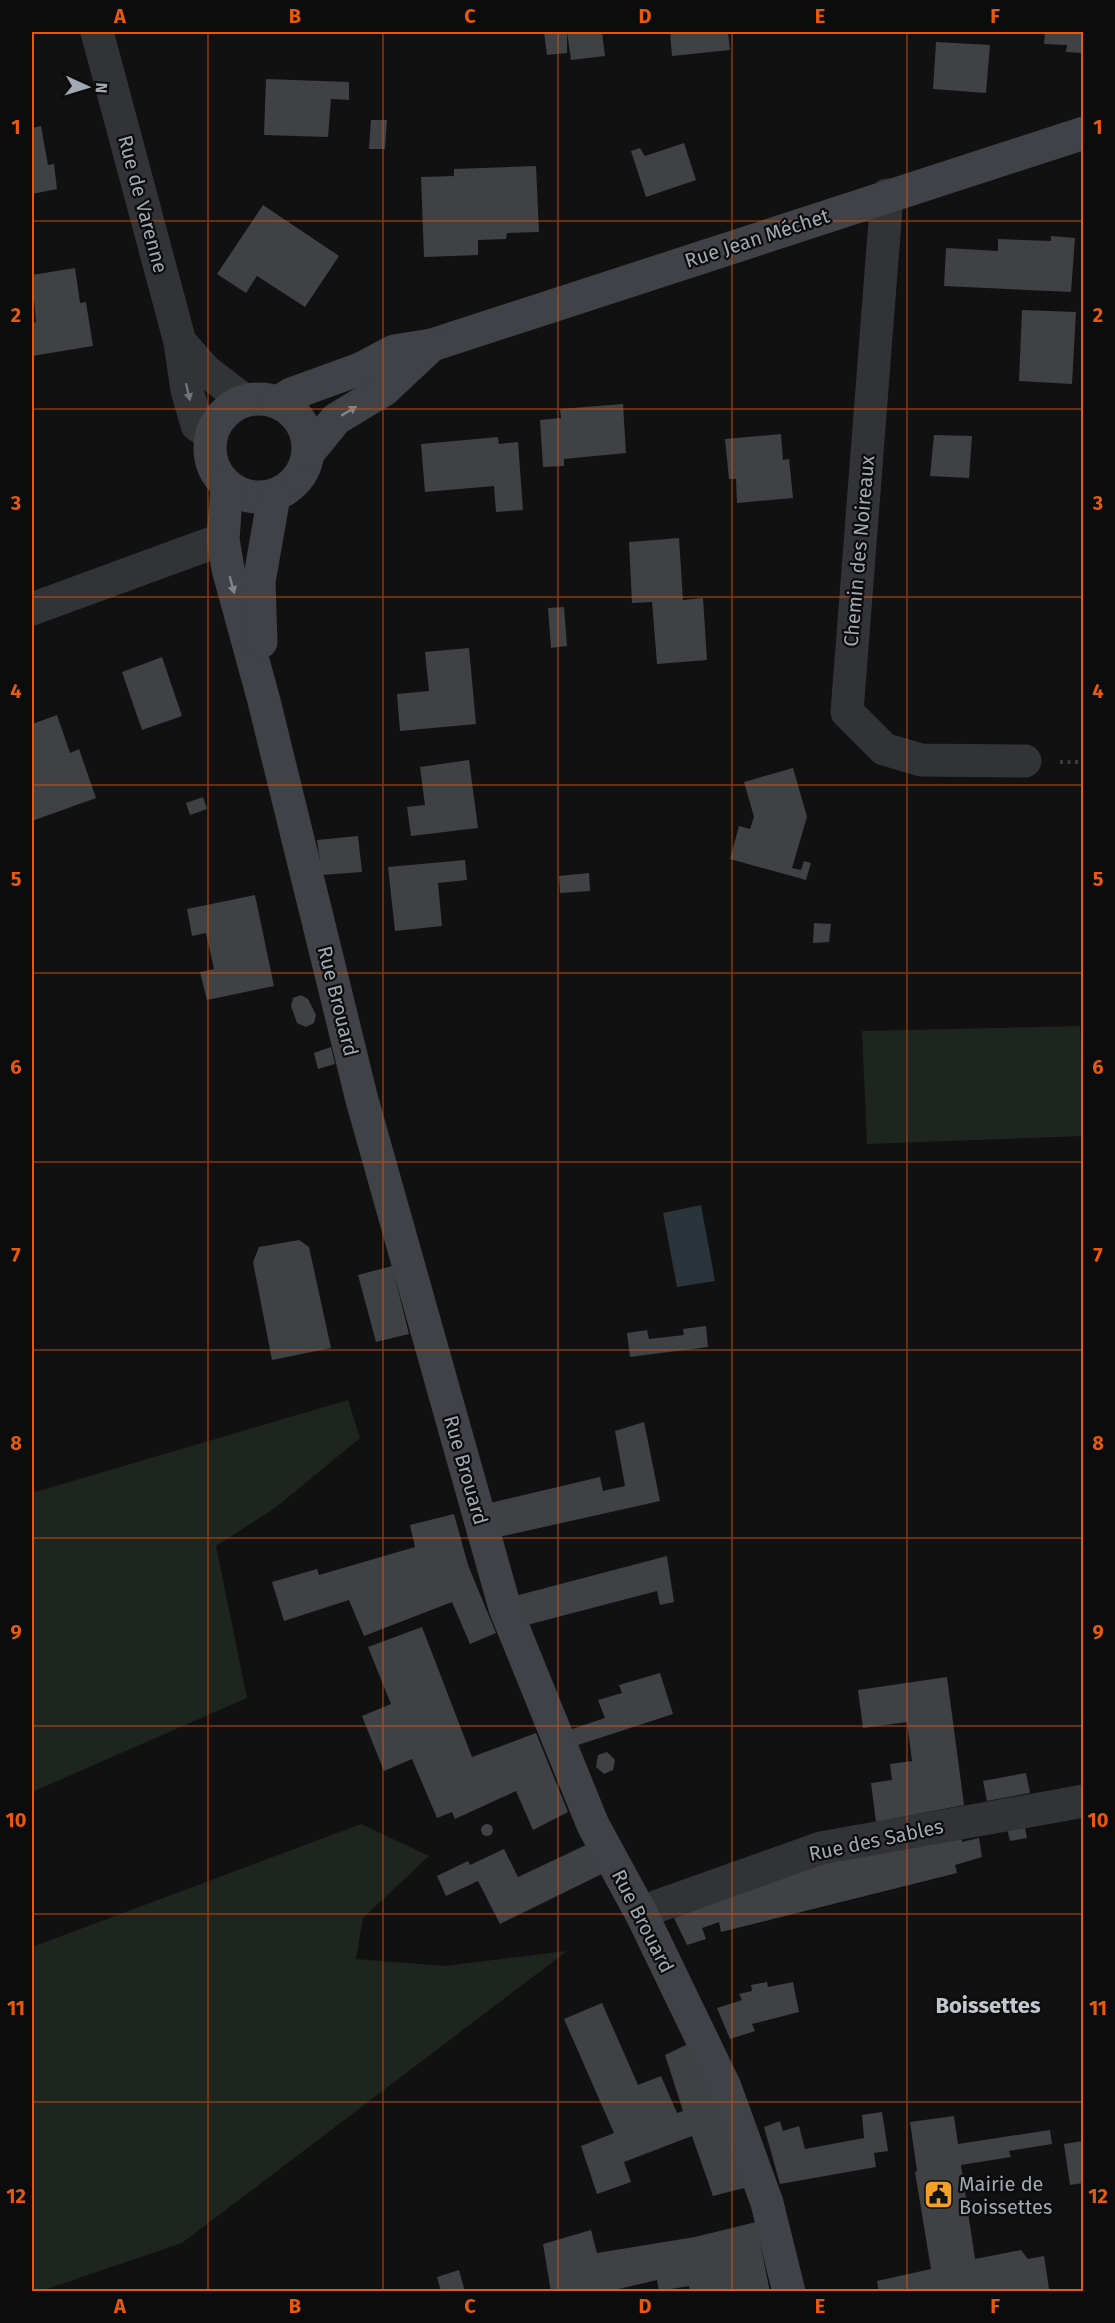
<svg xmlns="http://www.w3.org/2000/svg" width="1115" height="2323" font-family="'Fira Sans',sans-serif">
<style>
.green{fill:#1d251e}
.water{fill:#2a353b}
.building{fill:#404145}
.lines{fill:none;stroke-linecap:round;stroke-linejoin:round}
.path{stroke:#383a3e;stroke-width:4;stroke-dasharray:3 4.5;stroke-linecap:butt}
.street{stroke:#323337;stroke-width:33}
.secondary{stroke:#404247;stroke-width:33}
.oneway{fill:#70747b}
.oneway2{fill:#80858d}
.grid{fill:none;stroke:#e8590c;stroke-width:1.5;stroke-opacity:0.55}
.labels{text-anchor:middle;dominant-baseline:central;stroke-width:4.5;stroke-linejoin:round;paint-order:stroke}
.street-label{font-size:20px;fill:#a2a9b3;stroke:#0c0c0d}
.poi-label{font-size:20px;fill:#a2a9b3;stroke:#0c0c0d;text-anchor:start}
.quarter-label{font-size:22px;font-weight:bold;fill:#c3c7cf;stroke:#0c0c0d}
.neatline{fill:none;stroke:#e8590c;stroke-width:2}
.grid-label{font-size:20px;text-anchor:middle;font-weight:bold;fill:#e8590c}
</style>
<rect width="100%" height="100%" fill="#111112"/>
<g class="green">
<polygon points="1080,1026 1083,1136 867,1144 862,1031"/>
<polygon points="348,1400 360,1438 275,1508 216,1546 247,1698 32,1792 32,1493"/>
<polygon points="361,1824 429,1856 363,1918 356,1959 444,1966 567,1951 182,2243 41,2291 32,2291 32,1947"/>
</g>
<polygon class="water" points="701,1205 715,1281 677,1287 663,1213"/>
<g class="building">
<polygon points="544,32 567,32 567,53 547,55"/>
<polygon points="567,32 602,32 605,56 571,60"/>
<polygon points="670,32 728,32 730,50 672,56"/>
<polygon points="1045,32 1083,32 1083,53 1066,52 1067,45 1044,44"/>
<polygon points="936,42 990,45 986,93 933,89"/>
<polygon points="266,79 349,82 349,100 331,99 328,137 264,135"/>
<polygon points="371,120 387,120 385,149 369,149"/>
<polygon points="41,126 48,165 54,164 57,189 32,194 32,128"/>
<polygon points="684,143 696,180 646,197 631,151 640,148 645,156"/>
<polygon points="536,166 539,232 507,233 506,239 478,240 478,255 424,257 421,177 454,176 454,169"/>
<polygon points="263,205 339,256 305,307 257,276 246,293 217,274"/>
<polygon points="1051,236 1075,238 1071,292 944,286 946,248 998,251 998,239 1051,241"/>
<polygon points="75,268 80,303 86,302 93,346 32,356 32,323 36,322 32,275"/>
<polygon points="1022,310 1076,312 1072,384 1019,381"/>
<polygon points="623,404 626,453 564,459 564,466 543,467 540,420 561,418 560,409"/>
<polygon points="781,434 783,460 789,459 793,498 737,503 736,479 729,479 725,439"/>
<polygon points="934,435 972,436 969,478 930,476"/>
<polygon points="498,437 499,444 518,442 523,510 496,512 494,486 425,492 421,444"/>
<polygon points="679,538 683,600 703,598 707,660 657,664 652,602 632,603 629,542"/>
<polygon points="564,607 567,646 551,648 548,608"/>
<polygon points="469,648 476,724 400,731 397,694 429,691 425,652"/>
<polygon points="162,657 182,716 142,730 122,672"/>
<polygon points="57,715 70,753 79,749 96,798 32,821 32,724"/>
<polygon points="469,760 478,828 411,836 407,807 425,805 420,767"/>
<polygon points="793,768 807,817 792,868 801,870 804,861 811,863 806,880 730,859 739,826 750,829 754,817 744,782"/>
<polygon points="203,797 207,809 190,815 186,803"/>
<polygon points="358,836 362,872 322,875 317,840"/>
<polygon points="465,860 467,880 438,883 442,926 395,931 388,867"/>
<polygon points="589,873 590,891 560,893 559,876"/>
<polygon points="255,895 274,986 207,1000 200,972 214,969 206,933 192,936 187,909"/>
<polygon points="814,923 831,924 829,942 813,943"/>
<polygon points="301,995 308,999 316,1015 314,1023 306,1027 297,1023 291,1006 293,998"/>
<polygon points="331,1047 335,1064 318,1069 314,1053"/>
<polygon points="299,1240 309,1247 331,1348 272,1360 253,1262 259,1247"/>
<polygon points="392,1266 409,1334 376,1342 358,1275"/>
<polygon points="706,1326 708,1347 630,1357 627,1333 647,1330 649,1339 684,1335 683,1329"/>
<polygon points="644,1422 660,1501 499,1537 490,1503 600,1477 603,1491 625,1486 615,1431"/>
<polygon points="454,1514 468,1565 496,1633 470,1644 452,1602 364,1636 349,1600 284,1621 272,1582 317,1569 319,1575 415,1547 410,1525"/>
<polygon points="667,1556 674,1602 660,1605 657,1591 527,1625 515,1596"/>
<polygon points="422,1627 472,1757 536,1733 568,1812 533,1830 516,1791 455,1819 452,1812 437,1818 412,1759 384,1771 362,1716 391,1704 368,1647"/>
<polygon points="660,1673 673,1714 575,1746 569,1730 605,1718 598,1700 622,1693 619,1685"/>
<polygon points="947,1677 964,1805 876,1822 871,1783 892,1780 890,1764 912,1761 907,1722 863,1728 858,1690"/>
<polygon points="607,1752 615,1760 613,1770 604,1774 596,1767 598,1755"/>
<polygon points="1026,1773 1030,1793 987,1801 983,1781"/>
<polygon points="1024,1822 1027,1838 1010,1841 1006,1825"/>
<circle cx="487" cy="1830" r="6"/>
<polygon points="961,1833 962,1842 979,1838 982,1857 955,1865 957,1873 721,1932 719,1922 702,1928 706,1939 687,1945 674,1918 835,1857"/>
<polygon points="586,1845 602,1874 500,1924 478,1881 446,1896 437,1876 468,1861 470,1865 504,1849 518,1877"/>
<polygon points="767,1982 768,1987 793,1982 799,2012 752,2024 755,2031 730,2039 717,2008 742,2000 739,1994 752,1991 751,1985"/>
<polygon points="602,2003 638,2085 661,2076 677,2113 683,2111 665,2055 692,2042 748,2187 713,2196 692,2136 624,2162 631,2182 597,2194 581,2146 614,2133 564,2019"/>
<polygon points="882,2112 888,2151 874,2153 876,2167 780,2184 764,2127 780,2121 783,2131 799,2126 805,2149 864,2138 862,2115"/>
<polygon points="954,2116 958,2144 1050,2130 1052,2144 1009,2151 1011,2157 961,2165 975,2259 1021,2250 1028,2259 1044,2256 1049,2289 1037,2292 879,2292 877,2281 931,2269 915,2172 917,2171 910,2122"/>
<polygon points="1083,2141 1083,2183 1070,2185 1064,2144"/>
<polygon points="756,2222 770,2292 690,2292 689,2286 659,2291 657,2280 606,2292 551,2292 543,2244 591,2230 597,2253 695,2237"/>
<polygon points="459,2270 465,2292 441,2292 437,2277"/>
</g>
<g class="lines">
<polyline class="path" points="1060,762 1084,762"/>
<g class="street">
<polyline points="97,32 180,342 187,390 197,425 211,434"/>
<polyline points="887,195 847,712 884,749 921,760 1025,761"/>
<polyline points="180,342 206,371 244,400"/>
<polyline points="32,609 223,539"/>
<polyline points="642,1915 658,1906 821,1848 1084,1801"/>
</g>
<g class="secondary">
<circle cx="259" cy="448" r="49"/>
<polyline points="279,402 291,394 360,369 394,351 432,345 1084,133"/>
<polyline points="309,452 336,419 384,390 432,345"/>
<polyline points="227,486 223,539 228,569 264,701 362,1100 505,1608 593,1825 642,1915 725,2087 767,2203 789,2292"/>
<polyline points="261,642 259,582 274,496"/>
</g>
</g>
<defs><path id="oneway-solid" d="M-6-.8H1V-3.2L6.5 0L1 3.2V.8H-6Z" transform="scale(1.5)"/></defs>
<use class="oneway" href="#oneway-solid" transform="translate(188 392) rotate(77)"/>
<g class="oneway2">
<use href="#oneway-solid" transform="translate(349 411) rotate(-31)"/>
<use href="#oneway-solid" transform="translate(232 585) rotate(75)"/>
</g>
<path class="grid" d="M208 32V2292M383 32V2292M558 32V2292M732 32V2292M907 32V2292M32 221H1084M32 409H1084M32 597H1084M32 785H1084M32 973H1084M32 1162H1084M32 1350H1084M32 1538H1084M32 1726H1084M32 1914H1084M32 2102H1084"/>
<defs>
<symbol id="civic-square" viewBox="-11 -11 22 22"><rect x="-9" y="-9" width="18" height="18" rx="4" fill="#f49f27" stroke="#0c0c0d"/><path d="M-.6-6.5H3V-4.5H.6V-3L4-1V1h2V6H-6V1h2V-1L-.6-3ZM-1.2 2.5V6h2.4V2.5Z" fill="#111"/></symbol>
</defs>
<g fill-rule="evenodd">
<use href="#civic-square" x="922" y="2178" width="33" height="33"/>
</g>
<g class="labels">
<g class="street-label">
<text transform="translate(143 204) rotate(75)">Rue de Varenne</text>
<text transform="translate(757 238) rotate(-18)">Rue Jean Méchet</text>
<text transform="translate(859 551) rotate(-85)">Chemin des Noireaux</text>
<text transform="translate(338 1001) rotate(76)">Rue Brouard</text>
<text transform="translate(466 1470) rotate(74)">Rue Brouard</text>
<text transform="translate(876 1840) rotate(-12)">Rue des Sables</text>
<text transform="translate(643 1921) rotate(63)">Rue Brouard</text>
</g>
<g class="poi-label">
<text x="959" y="2184">Mairie de<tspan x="959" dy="23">Boissettes</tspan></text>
</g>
<g class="quarter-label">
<text x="988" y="2005">Boissettes</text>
</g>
</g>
<rect width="1115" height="2323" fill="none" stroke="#0c0c0d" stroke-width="66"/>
<g transform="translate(87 87) rotate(94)" stroke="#0c0c0d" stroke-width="4.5" paint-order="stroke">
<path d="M0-4.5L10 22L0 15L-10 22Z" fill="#a2a9b3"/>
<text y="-9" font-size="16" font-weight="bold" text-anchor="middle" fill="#a2a9b3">N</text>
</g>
<rect x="33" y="33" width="1049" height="2257" class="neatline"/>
<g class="grid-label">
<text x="120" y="23">A</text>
<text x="295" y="23">B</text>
<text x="470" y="23">C</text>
<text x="645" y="23">D</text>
<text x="820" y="23">E</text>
<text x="995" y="23">F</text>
<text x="16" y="134">1</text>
<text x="1098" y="134">1</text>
<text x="16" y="322">2</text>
<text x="1098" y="322">2</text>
<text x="16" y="510">3</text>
<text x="1098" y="510">3</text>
<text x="16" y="698">4</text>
<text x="1098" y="698">4</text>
<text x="16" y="886">5</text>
<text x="1098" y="886">5</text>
<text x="16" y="1074">6</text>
<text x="1098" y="1074">6</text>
<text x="16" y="1262">7</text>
<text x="1098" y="1262">7</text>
<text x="16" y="1450">8</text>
<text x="1098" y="1450">8</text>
<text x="16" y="1639">9</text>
<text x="1098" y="1639">9</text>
<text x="16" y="1827">10</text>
<text x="1098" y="1827">10</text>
<text x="16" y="2015">11</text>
<text x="1098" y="2015">11</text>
<text x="16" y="2203">12</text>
<text x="1098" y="2203">12</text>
<text x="120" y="2313">A</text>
<text x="295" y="2313">B</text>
<text x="470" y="2313">C</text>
<text x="645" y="2313">D</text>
<text x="820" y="2313">E</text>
<text x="995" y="2313">F</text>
</g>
</svg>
